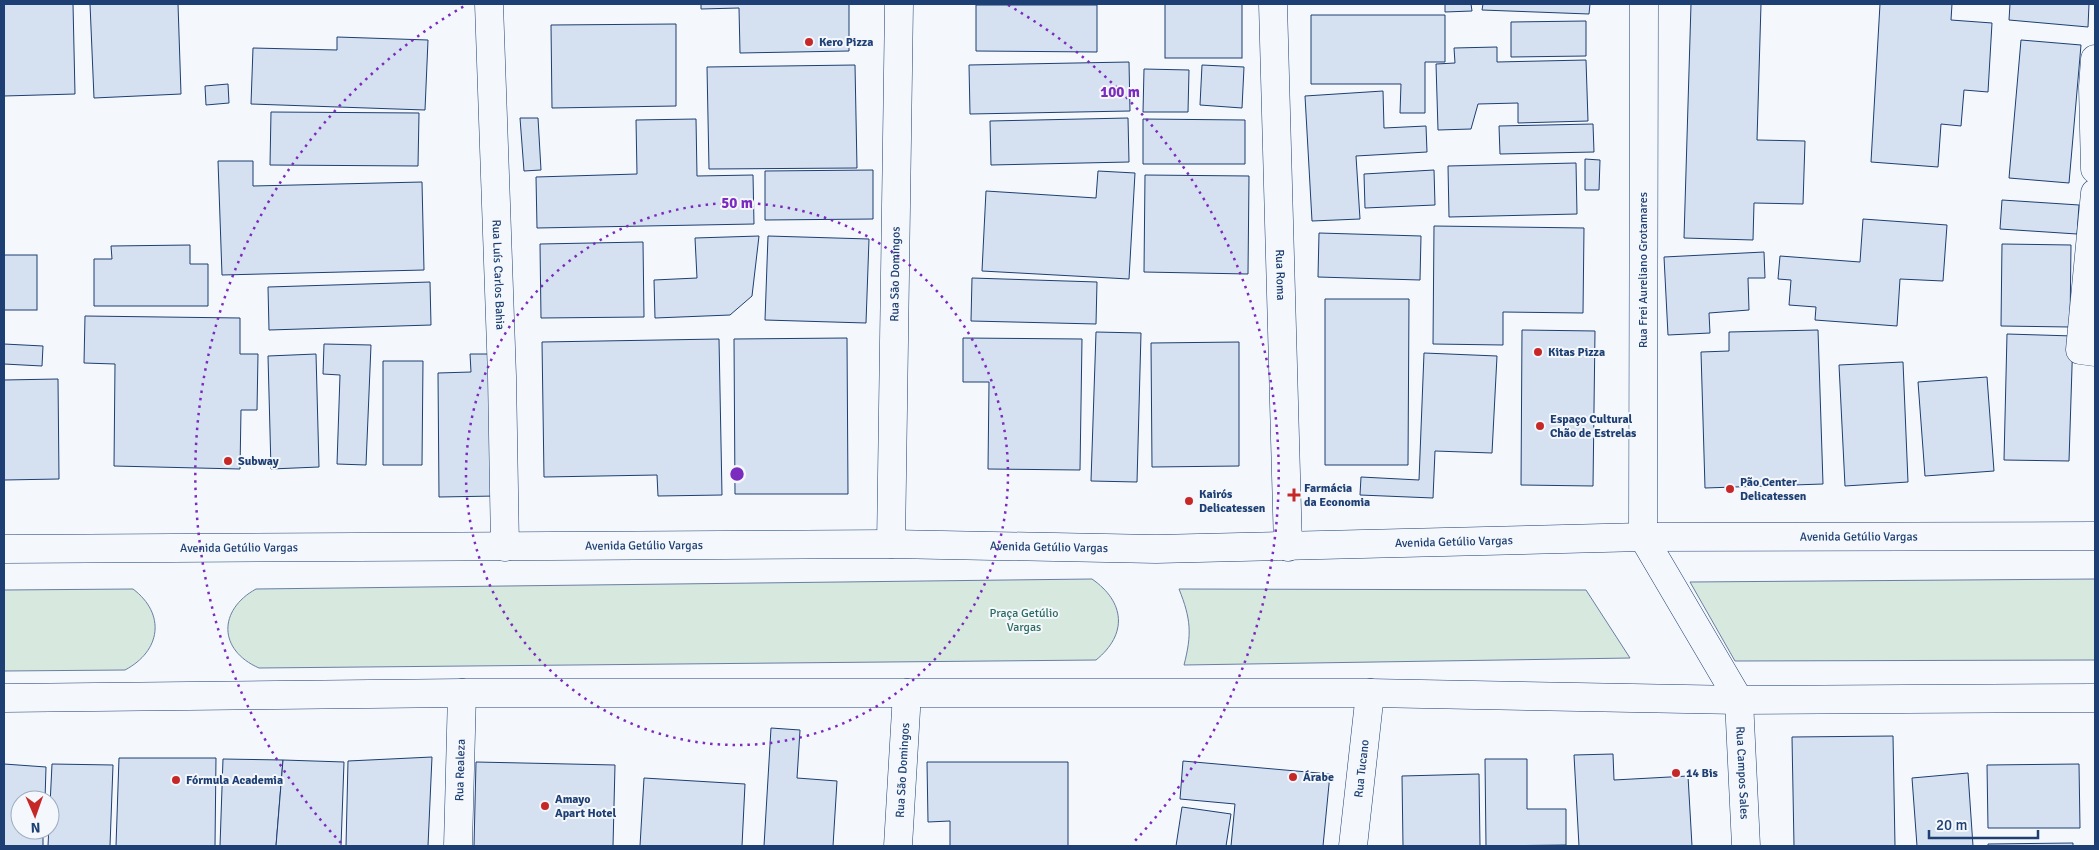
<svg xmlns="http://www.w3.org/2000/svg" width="2099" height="850" font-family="Signika,sans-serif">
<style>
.green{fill:#d7e8df;stroke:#687fa3}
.building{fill:#d5e0f0;stroke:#1d3f73}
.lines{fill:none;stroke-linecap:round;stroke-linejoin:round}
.minor-casing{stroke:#1d3f73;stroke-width:29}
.major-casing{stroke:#1d3f73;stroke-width:29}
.minor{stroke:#f4f7fb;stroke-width:28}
.major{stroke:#f4f7fb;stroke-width:28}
.ring{fill:none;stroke:#7b2cbf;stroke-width:2.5;stroke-dasharray:2.5 5}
.poi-dot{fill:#c62828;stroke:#f4f7fb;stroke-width:2}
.labels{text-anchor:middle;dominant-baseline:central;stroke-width:4;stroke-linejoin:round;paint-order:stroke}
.poi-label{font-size:12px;font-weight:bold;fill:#1d3f73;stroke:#f4f7fb;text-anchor:start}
.street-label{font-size:12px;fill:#1d3f73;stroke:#f4f7fb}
.park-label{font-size:12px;fill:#2c6c60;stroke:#f4f7fb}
.centre{fill:#7b2cbf;stroke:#f4f7fb;stroke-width:2.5}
.ring-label{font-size:15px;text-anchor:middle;font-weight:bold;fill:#7b2cbf;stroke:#f4f7fb;stroke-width:4;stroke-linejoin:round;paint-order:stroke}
</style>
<rect width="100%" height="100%" fill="#f4f7fb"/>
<g class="green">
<path d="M1092 579C1125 602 1128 634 1096 660L259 668C218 650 218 610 256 589Z"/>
<polygon points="2095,579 2095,660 1735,661 1690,582"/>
<path d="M133 589C166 614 161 651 125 670L4 671V590Z"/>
<path d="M1179 589 1586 590 1630 658 1184 665C1192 634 1191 619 1179 589Z"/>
</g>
<g class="building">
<polygon points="4,4 73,4 75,94 4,96"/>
<polygon points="90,4 178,4 181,94 94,98"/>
<polygon points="701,4 849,4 849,51 740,53 739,8 701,9"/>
<rect x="1165" y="4" width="77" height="54"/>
<polygon points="1445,4 1471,4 1472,11 1445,12"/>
<polygon points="1483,4 1590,4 1589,14 1482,10"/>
<polygon points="1691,4 1761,4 1757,140 1805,141 1803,204 1754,203 1753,240 1684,238"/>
<polygon points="1880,4 1952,4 1951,20 1992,23 1988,92 1964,90 1961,126 1941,124 1938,167 1871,162"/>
<polygon points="2010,4 2089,4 2088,27 2009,20"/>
<polygon points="976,5 1097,5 1097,52 976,51"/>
<polygon points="1311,15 1445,15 1445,62 1425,62 1425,113 1400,113 1401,84 1311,84"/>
<polygon points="1586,21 1586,56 1511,57 1511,22"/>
<polygon points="676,24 676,106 552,108 551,25"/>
<polygon points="337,37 428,40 425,110 251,104 253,48 337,50"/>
<polygon points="2021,40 2081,45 2069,183 2009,178"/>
<polygon points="1497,47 1497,62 1586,60 1588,121 1518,123 1518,103 1478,104 1471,129 1438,130 1436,64 1455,63 1454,48"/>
<polygon points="1129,62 1130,111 970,114 969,65"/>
<polygon points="855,65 857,168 709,169 707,67"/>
<polygon points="1202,65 1244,67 1242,108 1200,105"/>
<polygon points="1144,69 1189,70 1188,112 1143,112"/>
<polygon points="228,84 229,103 206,105 205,86"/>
<polygon points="1383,91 1384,128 1426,126 1427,152 1356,156 1360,219 1312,221 1305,96"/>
<polygon points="271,112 419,113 418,166 270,165"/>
<polygon points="520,118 538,118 541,170 524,171"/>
<polygon points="1128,118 1129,162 991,165 990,121"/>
<polygon points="696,119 697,176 753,175 754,224 537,228 536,177 637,174 636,120"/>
<polygon points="1143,119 1245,120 1245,164 1143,164"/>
<polygon points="1593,124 1594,152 1500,154 1499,126"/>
<polygon points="1585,159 1600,160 1599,190 1585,190"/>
<polygon points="218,161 253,161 253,186 422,182 424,270 222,275"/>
<polygon points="1576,163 1577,214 1449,217 1448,166"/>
<polygon points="873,170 873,219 765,220 765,171"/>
<polygon points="1434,170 1435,205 1365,208 1364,174"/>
<polygon points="1098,171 1135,173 1129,279 982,271 986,191 1096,198"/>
<polygon points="1145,175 1249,176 1248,274 1144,272"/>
<polygon points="2002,200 2079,205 2077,234 2000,229"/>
<polygon points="1863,219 1947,225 1943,281 1900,279 1897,326 1815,320 1816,307 1789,305 1791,280 1778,279 1780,256 1860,262"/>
<polygon points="1434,226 1584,228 1583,313 1503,312 1503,345 1433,344"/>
<polygon points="1319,233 1421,236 1420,280 1318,277"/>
<polygon points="759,236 752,296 730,315 655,318 654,280 697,278 695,238"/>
<polygon points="768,236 869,239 866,323 765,320"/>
<polygon points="643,242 644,317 541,318 540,244"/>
<polygon points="2002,244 2071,245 2070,327 2001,326"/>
<polygon points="190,245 190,264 208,264 208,306 94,306 94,259 112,259 111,246"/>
<polygon points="1764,252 1765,278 1748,278 1749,310 1709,313 1710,333 1668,335 1664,257"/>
<rect x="4" y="255" width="33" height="55"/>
<polygon points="972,278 1097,282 1096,324 971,321"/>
<polygon points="430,282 431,325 269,330 268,287"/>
<polygon points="1325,299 1409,299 1408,465 1325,465"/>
<polygon points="85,316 240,318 240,354 258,354 257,410 241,410 240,469 114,466 115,364 84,363"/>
<polygon points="1522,330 1595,331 1593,486 1521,485"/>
<polygon points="1818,330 1823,484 1705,488 1701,352 1729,351 1729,332"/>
<polygon points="1096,332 1141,333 1137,482 1091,481"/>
<polygon points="2007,334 2073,336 2069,461 2004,460"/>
<polygon points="847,338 848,494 735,494 734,339"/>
<polygon points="963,338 1082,339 1080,470 988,469 989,382 963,382"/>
<polygon points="719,339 722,495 658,496 657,475 544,477 542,342"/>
<polygon points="1239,342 1239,466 1152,467 1151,343"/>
<polygon points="4,344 43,346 42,366 4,364"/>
<polygon points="324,344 371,345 366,465 337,464 340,375 323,374"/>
<polygon points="1424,353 1497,356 1492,453 1435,451 1433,498 1360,495 1361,477 1419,480"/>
<polygon points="316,354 319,467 271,469 268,356"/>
<polygon points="470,354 494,354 496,496 439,497 438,373 471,372"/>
<polygon points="383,361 423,361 422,465 383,465"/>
<polygon points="1903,362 1908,482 1845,486 1839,365"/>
<polygon points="1987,377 1994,471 1925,476 1918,382"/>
<polygon points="58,379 59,479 4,480 4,380"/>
<polygon points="771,728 800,730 797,778 837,781 833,846 764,846"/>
<polygon points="1893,736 1895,846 1794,846 1792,737"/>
<polygon points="1613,754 1614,780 1688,776 1692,846 1579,846 1574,755"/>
<polygon points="432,757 428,846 346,846 348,761"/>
<polygon points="119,758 216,758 215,846 116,846"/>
<polygon points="223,759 283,760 276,846 220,846"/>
<polygon points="1485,759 1527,759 1527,809 1566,809 1566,845 1486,846"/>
<polygon points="283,760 344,762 341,846 276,846"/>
<polygon points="1183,761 1330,774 1323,846 1231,846 1235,804 1180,799"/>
<polygon points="476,762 615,765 613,846 474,846"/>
<polygon points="927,762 1068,762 1068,846 950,846 950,821 928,822"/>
<polygon points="4,764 46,767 45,800 20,800 20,830 43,830 43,846 4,846"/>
<polygon points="52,764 113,765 110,846 48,846"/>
<polygon points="2079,764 2080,828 1988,828 1987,765"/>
<polygon points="1968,773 1973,846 1917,846 1912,778"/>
<polygon points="1479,774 1480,846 1403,846 1402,776"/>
<polygon points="644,778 745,784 742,846 640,846"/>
<polygon points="1182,807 1231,814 1226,846 1176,846"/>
<polygon points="2073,843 2073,846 1988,846 1988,844"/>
</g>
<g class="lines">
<defs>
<g id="minor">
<path id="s1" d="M489 4 502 376 505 547"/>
<path id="s2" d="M1273 4 1288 547"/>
<path id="s3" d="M1644 4 1643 537 1739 700 1746 846"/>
<polyline points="2095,59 2093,87 2095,169"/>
<polyline points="2095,193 2080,350 2095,352"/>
<path id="s4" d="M891 544 899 4"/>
<path id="s5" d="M458 846 462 693"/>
<path id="s6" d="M898 846 907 693"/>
<path id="s7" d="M1353 846 1370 693"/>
</g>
<g id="major">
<path id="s8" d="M4 549 891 544 1156 549 1643 537 2095 536"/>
<polyline points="4,698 462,693 1370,693 1739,700 2095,698"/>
</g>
</defs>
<use href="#minor" class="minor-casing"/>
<use href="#major" class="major-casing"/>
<use href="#minor" class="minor"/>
<use href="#major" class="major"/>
</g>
<g class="ring">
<circle cx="737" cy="474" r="271"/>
<path d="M341 843A541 541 0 0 1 466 5M1008 5A541 541 0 0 1 1133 843"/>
</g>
<g class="poi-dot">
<circle cx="809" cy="42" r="5"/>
<circle cx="1538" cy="352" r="5"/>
<circle cx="1540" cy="426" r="5"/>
<circle cx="228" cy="461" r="5"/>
<circle cx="1730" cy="489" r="5"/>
<path d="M1291.5 487.5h5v5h5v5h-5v5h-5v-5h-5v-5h5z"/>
<circle cx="1189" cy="501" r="5"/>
<circle cx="1676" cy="773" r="5"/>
<circle cx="1293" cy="777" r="5"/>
<circle cx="176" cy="780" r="5"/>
<circle cx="545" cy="806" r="5"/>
</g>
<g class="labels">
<g class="poi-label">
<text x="819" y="42">Kero Pizza</text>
<text x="1548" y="352">Kitas Pizza</text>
<text x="1550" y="419">Espaço Cultural<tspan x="1550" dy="14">Chão de Estrelas</tspan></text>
<text x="238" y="461">Subway</text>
<text x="1740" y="482">Pão Center<tspan x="1740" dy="14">Delicatessen</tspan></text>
<text x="1304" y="488">Farmácia<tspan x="1304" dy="14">da Economia</tspan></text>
<text x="1199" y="494">Kairós<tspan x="1199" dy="14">Delicatessen</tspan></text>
<text x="1686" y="773">14 Bis</text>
<text x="1303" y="777">Árabe</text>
<text x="186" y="780">Fórmula Academia</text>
<text x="555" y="799">Amayo<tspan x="555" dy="14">Apart Hotel</tspan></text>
</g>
<g class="street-label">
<text transform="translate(1643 270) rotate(-90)">Rua Frei Aureliano Grotamares</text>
<text stroke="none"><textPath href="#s4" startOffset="270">Rua São Domingos</textPath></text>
<text stroke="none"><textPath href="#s1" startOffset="271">Rua Luís Carlos Bahia</textPath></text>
<text stroke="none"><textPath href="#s2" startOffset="271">Rua Roma</textPath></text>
<text stroke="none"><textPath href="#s8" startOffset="1855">Avenida Getúlio Vargas</textPath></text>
<text stroke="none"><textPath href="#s8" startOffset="1450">Avenida Getúlio Vargas</textPath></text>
<text stroke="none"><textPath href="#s8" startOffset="640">Avenida Getúlio Vargas</textPath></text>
<text stroke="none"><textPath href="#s8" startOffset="235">Avenida Getúlio Vargas</textPath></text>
<text stroke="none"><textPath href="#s8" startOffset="1045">Avenida Getúlio Vargas</textPath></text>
<text stroke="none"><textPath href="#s5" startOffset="76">Rua Realeza</textPath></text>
<text stroke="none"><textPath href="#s6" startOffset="76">Rua São Domingos</textPath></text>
<text stroke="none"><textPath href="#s7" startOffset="78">Rua Tucano</textPath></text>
<text stroke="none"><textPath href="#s3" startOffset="795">Rua Campos Sales</textPath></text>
</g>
<g class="park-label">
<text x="1024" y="613">Praça Getúlio<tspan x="1024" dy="14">Vargas</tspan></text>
</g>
</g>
<circle cx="737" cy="474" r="8" class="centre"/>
<g class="ring-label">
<text x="1120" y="97">100 m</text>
<text x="737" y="208">50 m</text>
</g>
<rect width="2099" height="850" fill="none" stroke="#1d3f73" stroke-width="10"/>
<g transform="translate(35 815) rotate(178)"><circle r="24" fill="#f4f7fb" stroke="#9eadc5"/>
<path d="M0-4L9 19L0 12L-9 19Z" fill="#c62828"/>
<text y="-8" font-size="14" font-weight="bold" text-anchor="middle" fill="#1d3f73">N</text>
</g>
<path d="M1929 830v8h109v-8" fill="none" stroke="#1d3f73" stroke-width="2.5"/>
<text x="1936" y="830" font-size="15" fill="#1d3f73" stroke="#f4f7fb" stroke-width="4" paint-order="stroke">20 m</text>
</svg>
